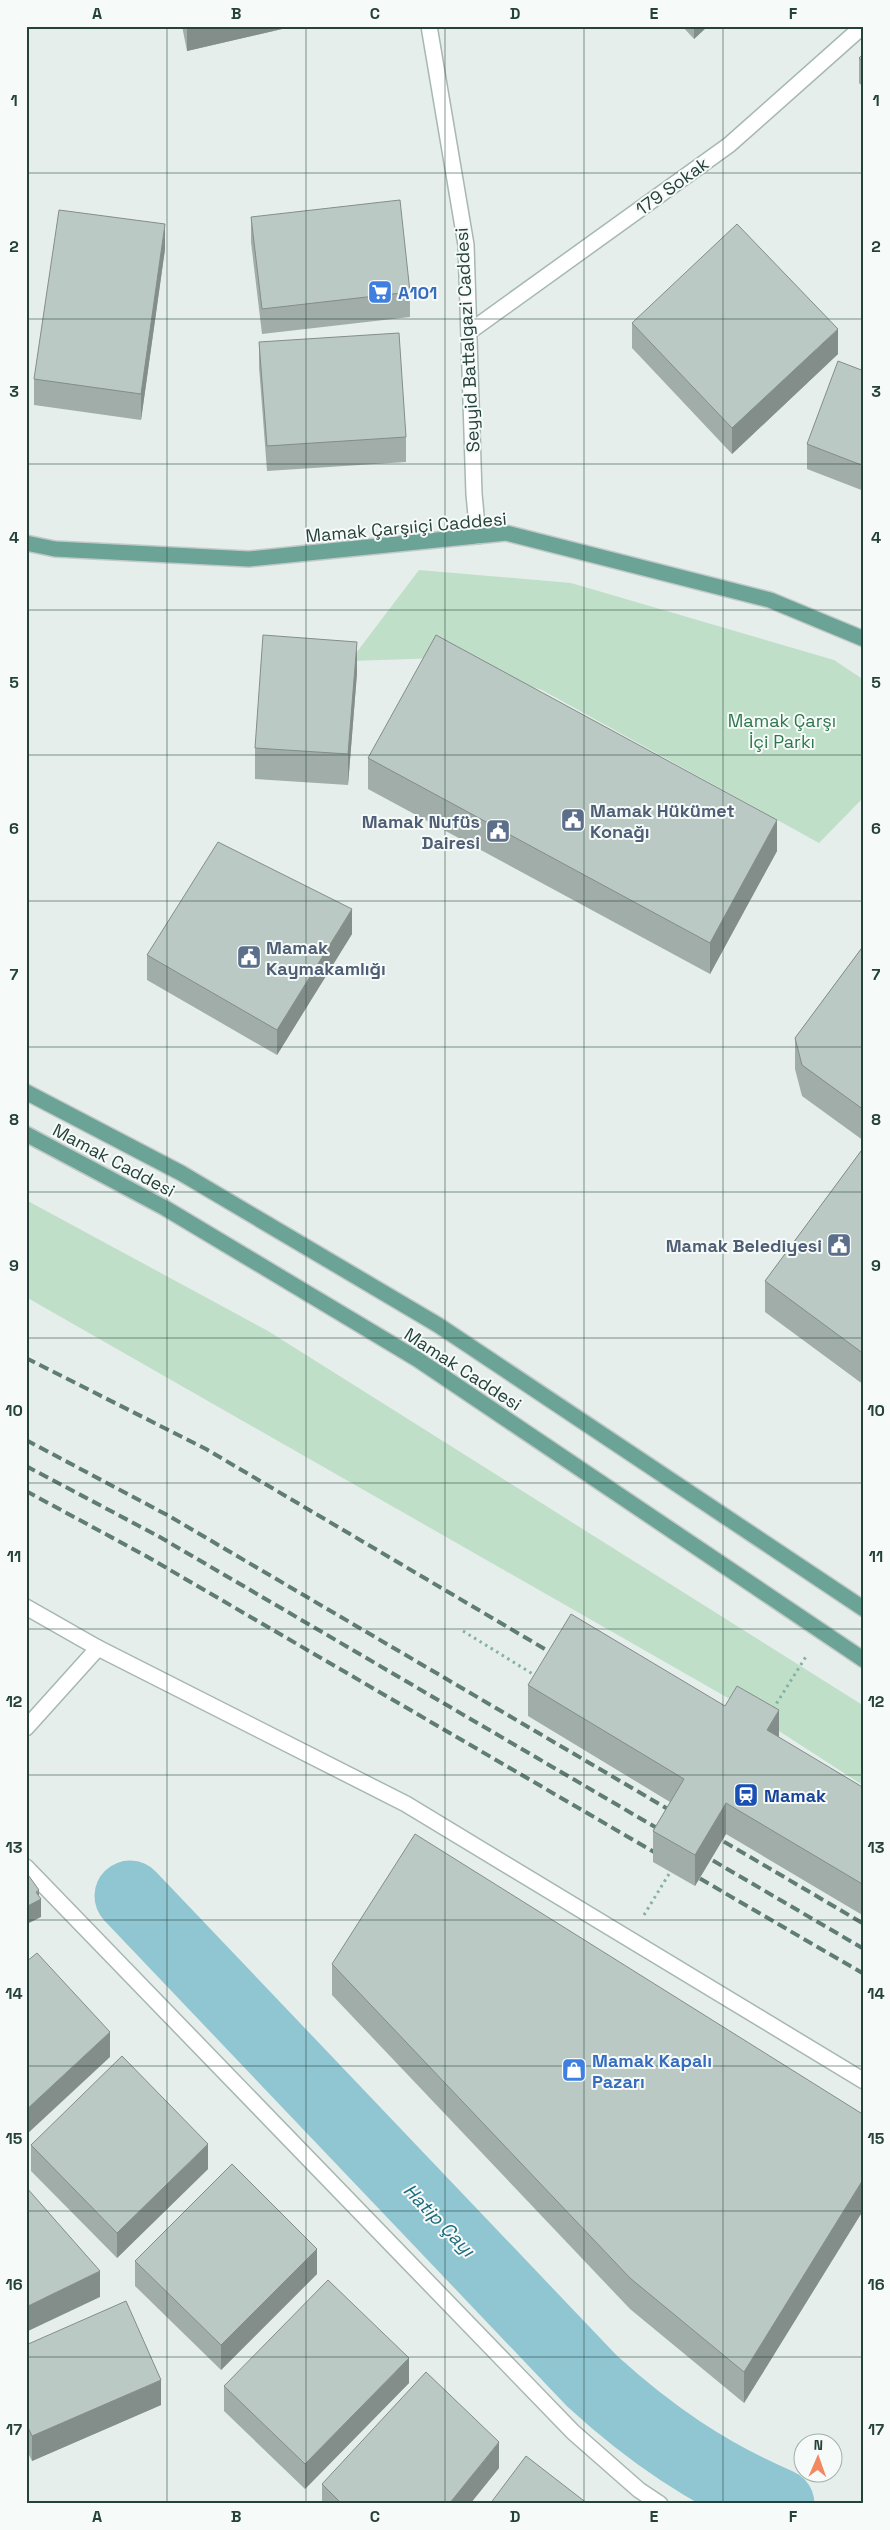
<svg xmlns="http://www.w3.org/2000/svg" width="890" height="2530" font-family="'Space Grotesk',sans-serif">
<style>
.green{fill:#bfdfc8}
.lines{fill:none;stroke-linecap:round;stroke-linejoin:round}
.river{stroke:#8fc6d2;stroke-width:71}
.minor-casing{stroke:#a7b7b2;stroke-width:18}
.major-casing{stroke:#c2cac8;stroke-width:18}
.path{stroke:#86b1a5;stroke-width:3;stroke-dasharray:2.5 4;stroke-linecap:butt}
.minor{stroke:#fff;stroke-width:15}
.major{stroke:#6ba396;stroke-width:15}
.rail{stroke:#5f7c75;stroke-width:4;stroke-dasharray:10 5;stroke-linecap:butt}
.wall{fill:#a1ada9}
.shaded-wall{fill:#838d89}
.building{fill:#bbc9c4;stroke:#838d89}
.grid{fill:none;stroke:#24413a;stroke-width:1;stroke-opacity:0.55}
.labels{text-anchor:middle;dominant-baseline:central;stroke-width:4;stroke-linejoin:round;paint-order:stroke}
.street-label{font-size:18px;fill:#24413a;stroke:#f6faf8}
.shop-label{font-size:18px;font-weight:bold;fill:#366cbe;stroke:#f6faf8;text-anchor:start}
.park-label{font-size:18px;fill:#2e774c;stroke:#f6faf8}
.service-label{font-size:18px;font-weight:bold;fill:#4e5e75;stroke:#f6faf8;text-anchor:start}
.transit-label{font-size:18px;font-weight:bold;fill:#164399;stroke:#f6faf8;text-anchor:start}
.water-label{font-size:19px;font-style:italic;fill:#1e6b7d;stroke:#f6faf8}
.neatline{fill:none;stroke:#24413a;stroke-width:2}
.grid-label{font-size:16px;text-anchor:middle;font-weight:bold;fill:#24413a}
</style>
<rect width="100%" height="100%" fill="#e5eeeb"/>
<g class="green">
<polygon points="419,570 571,583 834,660 864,680 864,797 819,843 542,690 441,658 350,661"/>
<polygon points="26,1200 268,1331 864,1706 864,1786 728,1698 26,1297"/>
</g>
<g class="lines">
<path class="river" d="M130 1896 592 2381C650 2434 707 2473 779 2504"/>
<defs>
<g id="minor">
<polyline points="429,26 466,245 474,494 478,536"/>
<polyline points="469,332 729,145 863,26"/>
<polyline points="26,1607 98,1648"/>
<polyline points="26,1728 98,1648 406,1804 864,2081"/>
<polyline points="26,1867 573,2432 639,2490 660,2504"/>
</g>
<g id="major">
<polyline points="26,543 55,549 249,559 506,533 770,600 864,639"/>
<polyline points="26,1092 181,1173 438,1325 864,1609"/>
<polyline points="26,1134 165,1208 417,1359 864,1660"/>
</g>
</defs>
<use href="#minor" class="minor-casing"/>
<use href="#major" class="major-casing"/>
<g class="path">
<polyline points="463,1631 536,1676"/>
<polyline points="773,1709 807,1655"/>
<polyline points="644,1915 672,1869"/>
</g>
<use href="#minor" class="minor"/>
<use href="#major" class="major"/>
<g class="rail">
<polyline points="26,1358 206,1449 560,1658"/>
<polyline points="26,1440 169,1516 678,1815"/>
<polyline points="26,1466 158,1536 667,1834"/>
<polyline points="26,1491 146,1556 666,1859"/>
<polyline points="711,1834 864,1924"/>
<polyline points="700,1853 864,1949"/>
<polyline points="687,1871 864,1974"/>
</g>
</g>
<g class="wall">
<polygon points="182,26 295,26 187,51"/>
<polygon points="682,26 708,26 694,39"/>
<polygon points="864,53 864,88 859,83 859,58"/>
<polygon points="251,217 410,292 410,317 262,334 251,242"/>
<polygon points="165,249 141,420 34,405 34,379"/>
<polygon points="632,323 838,354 732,454 632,348"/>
<polygon points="259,342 406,437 406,462 267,471 259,367"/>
<polygon points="864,371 864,491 807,469 807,444"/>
<polygon points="357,673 348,785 255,779 255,748"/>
<polygon points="368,758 777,851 710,974 368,789"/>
<polygon points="352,934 277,1055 147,980 147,955"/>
<polygon points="864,945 864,1141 802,1096 795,1069 795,1038"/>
<polygon points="864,1147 864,1385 765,1312 765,1281"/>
<polygon points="528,1685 779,1738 864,1788 864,1916 726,1834 695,1886 653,1862 653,1831 670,1802 528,1716"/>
<polygon points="332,1964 864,2115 864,2209 744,2403 630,2309 332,1995"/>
<polygon points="31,2145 208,2169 117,2258 31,2171"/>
<polygon points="135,2261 317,2274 221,2370 135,2286"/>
<polygon points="26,2345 161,2405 32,2461 26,2449"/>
<polygon points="409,2383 305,2489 224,2411 224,2386"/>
<polygon points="499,2468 470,2504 322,2504 322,2484"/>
</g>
<g class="shaded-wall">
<polygon points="187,26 295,26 187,51"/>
<polygon points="694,26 708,26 694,39"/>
<polygon points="165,224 165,249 141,420 141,394"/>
<polygon points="838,329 838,354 732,454 732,428"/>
<polygon points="357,642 357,673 348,785 348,754"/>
<polygon points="777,820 777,851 710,974 710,943"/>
<polygon points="352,909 352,934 277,1055 277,1030"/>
<polygon points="779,1710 779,1741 767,1730"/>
<polygon points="726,1803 726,1834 695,1886 695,1855"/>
<polygon points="39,1890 39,1900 41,1899 41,1917 27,1924 26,1935 26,1907"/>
<polygon points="110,2032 110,2057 26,2135 26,2110"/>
<polygon points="208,2144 208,2169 117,2258 117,2233"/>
<polygon points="864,2178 864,2209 744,2403 744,2372"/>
<polygon points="317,2249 317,2274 221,2370 221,2345"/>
<polygon points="100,2271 100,2297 26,2332 26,2307"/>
<polygon points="409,2358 409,2383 305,2489 305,2464"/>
<polygon points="161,2380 161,2405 32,2461 32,2436"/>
<polygon points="499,2442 499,2468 470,2504 449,2504"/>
</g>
<g class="building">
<polygon points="864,53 864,63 859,58"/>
<polygon points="400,200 410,292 262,309 251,217"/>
<polygon points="59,210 165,224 141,394 34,379"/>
<polygon points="737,224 838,329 732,428 632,323"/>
<polygon points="399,333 406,437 267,446 259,342"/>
<polygon points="838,361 864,371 864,466 807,444"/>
<polygon points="263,635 357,642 348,754 255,748"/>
<polygon points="436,635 777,820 710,943 368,758"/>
<polygon points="218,842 352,909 277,1030 147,955"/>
<polygon points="864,945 864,1110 802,1065 795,1038"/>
<polygon points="864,1147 864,1354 765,1281"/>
<polygon points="571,1614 725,1706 737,1686 779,1710 767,1730 864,1788 864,1885 726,1803 695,1855 653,1831 684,1779 528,1685"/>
<polygon points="415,1834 864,2115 864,2178 744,2372 630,2278 332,1964"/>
<polygon points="26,1872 39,1890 36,1892 41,1899 26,1907"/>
<polygon points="37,1953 110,2032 26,2110 26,1962"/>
<polygon points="122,2056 208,2144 117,2233 31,2145"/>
<polygon points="232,2164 317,2249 221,2345 135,2261"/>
<polygon points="26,2187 100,2271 26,2307"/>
<polygon points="328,2280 409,2358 305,2464 224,2386"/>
<polygon points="126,2301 161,2380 32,2436 26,2423 26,2345"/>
<polygon points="426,2372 499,2442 449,2504 342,2504 322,2484"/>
<polygon points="526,2456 588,2504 490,2504"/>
</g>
<path class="grid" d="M167 26V2504M306 26V2504M445 26V2504M584 26V2504M723 26V2504M26 173H864M26 319H864M26 464H864M26 610H864M26 755H864M26 901H864M26 1047H864M26 1192H864M26 1338H864M26 1483H864M26 1629H864M26 1775H864M26 1920H864M26 2066H864M26 2211H864M26 2357H864"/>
<defs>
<symbol id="supermarket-square" viewBox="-11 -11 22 22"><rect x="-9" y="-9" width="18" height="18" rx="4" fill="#3f7fe0" stroke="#f6faf8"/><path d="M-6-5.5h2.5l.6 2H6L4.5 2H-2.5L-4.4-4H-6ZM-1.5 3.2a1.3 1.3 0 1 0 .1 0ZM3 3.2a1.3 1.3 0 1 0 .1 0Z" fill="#fff"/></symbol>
<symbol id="civic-square" viewBox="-11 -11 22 22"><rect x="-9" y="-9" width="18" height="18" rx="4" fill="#5c6f8a" stroke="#f6faf8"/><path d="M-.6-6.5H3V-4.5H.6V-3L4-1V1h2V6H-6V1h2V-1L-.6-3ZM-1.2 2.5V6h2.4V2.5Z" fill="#fff"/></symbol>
<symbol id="station-square" viewBox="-11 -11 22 22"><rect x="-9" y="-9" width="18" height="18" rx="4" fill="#1a4fb4" stroke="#f6faf8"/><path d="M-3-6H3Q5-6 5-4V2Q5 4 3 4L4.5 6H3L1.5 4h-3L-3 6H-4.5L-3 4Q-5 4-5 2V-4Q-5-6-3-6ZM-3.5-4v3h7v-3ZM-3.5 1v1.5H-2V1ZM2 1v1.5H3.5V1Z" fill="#fff"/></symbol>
<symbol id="shop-square" viewBox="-11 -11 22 22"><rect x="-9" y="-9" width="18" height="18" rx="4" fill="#3f7fe0" stroke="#f6faf8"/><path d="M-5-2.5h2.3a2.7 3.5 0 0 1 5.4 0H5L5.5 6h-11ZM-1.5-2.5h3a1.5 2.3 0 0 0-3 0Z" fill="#fff"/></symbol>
</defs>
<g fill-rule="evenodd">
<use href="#supermarket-square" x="366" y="278" width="28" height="28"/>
<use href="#civic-square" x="559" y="806" width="28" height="28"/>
<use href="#civic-square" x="484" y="817" width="28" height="28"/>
<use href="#civic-square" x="235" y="943" width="28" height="28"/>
<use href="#civic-square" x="825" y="1231" width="28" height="28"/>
<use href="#station-square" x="732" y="1781" width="28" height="28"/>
<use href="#shop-square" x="560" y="2056" width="28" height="28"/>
</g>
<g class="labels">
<g class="street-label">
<text transform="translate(672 186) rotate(-36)">179 Sokak</text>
<text transform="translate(467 340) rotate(-93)">Seyyid Battalgazi Caddesi</text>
<text transform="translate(406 527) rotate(-5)">Mamak Çarşıiçi Caddesi</text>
<text transform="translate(114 1160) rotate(28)">Mamak Caddesi</text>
<text transform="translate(463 1369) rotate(33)">Mamak Caddesi</text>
</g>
<g class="shop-label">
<text x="398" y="292">A101</text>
<text x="592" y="2060">Mamak Kapalı<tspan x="592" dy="21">Pazarı</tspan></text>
</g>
<g class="park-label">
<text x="782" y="720">Mamak Çarşı<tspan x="782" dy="21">İçi Parkı</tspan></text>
</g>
<g class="service-label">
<text x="590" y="810">Mamak Hükümet<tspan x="590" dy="21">Konağı</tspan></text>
<text x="480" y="821" text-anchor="end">Mamak Nufüs<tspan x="480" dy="21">Dairesi</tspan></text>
<text x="266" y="947">Mamak<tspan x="266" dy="21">Kaymakamlığı</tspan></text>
<text x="822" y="1245" text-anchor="end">Mamak Belediyesi</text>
</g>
<g class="transit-label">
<text x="764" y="1795">Mamak</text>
</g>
<g class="water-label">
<text transform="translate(439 2220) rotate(46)">Hatip Çayı</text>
</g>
</g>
<rect width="890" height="2530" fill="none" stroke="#f6faf8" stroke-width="55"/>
<g transform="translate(818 2458) rotate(2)"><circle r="24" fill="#f6faf8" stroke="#a2b0ac"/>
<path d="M0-4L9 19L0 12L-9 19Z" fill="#f08861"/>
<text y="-8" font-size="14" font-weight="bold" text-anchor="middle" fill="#24413a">N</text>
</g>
<rect x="28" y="28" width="834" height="2474" class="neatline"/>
<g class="grid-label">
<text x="97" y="19">A</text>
<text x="236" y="19">B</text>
<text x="375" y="19">C</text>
<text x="515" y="19">D</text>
<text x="654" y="19">E</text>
<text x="793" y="19">F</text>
<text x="14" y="106">1</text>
<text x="876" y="106">1</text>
<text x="14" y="252">2</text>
<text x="876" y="252">2</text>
<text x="14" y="397">3</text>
<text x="876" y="397">3</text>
<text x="14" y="543">4</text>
<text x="876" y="543">4</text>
<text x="14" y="688">5</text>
<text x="876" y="688">5</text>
<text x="14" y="834">6</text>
<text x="876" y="834">6</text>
<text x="14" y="980">7</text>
<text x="876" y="980">7</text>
<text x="14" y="1125">8</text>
<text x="876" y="1125">8</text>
<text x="14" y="1271">9</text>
<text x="876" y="1271">9</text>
<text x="14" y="1416">10</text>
<text x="876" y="1416">10</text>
<text x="14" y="1562">11</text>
<text x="876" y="1562">11</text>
<text x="14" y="1707">12</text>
<text x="876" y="1707">12</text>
<text x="14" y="1853">13</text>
<text x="876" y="1853">13</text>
<text x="14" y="1999">14</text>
<text x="876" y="1999">14</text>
<text x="14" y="2144">15</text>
<text x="876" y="2144">15</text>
<text x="14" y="2290">16</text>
<text x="876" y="2290">16</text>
<text x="14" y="2435">17</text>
<text x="876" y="2435">17</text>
<text x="97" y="2522">A</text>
<text x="236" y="2522">B</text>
<text x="375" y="2522">C</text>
<text x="515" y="2522">D</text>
<text x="654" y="2522">E</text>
<text x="793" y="2522">F</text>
</g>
</svg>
